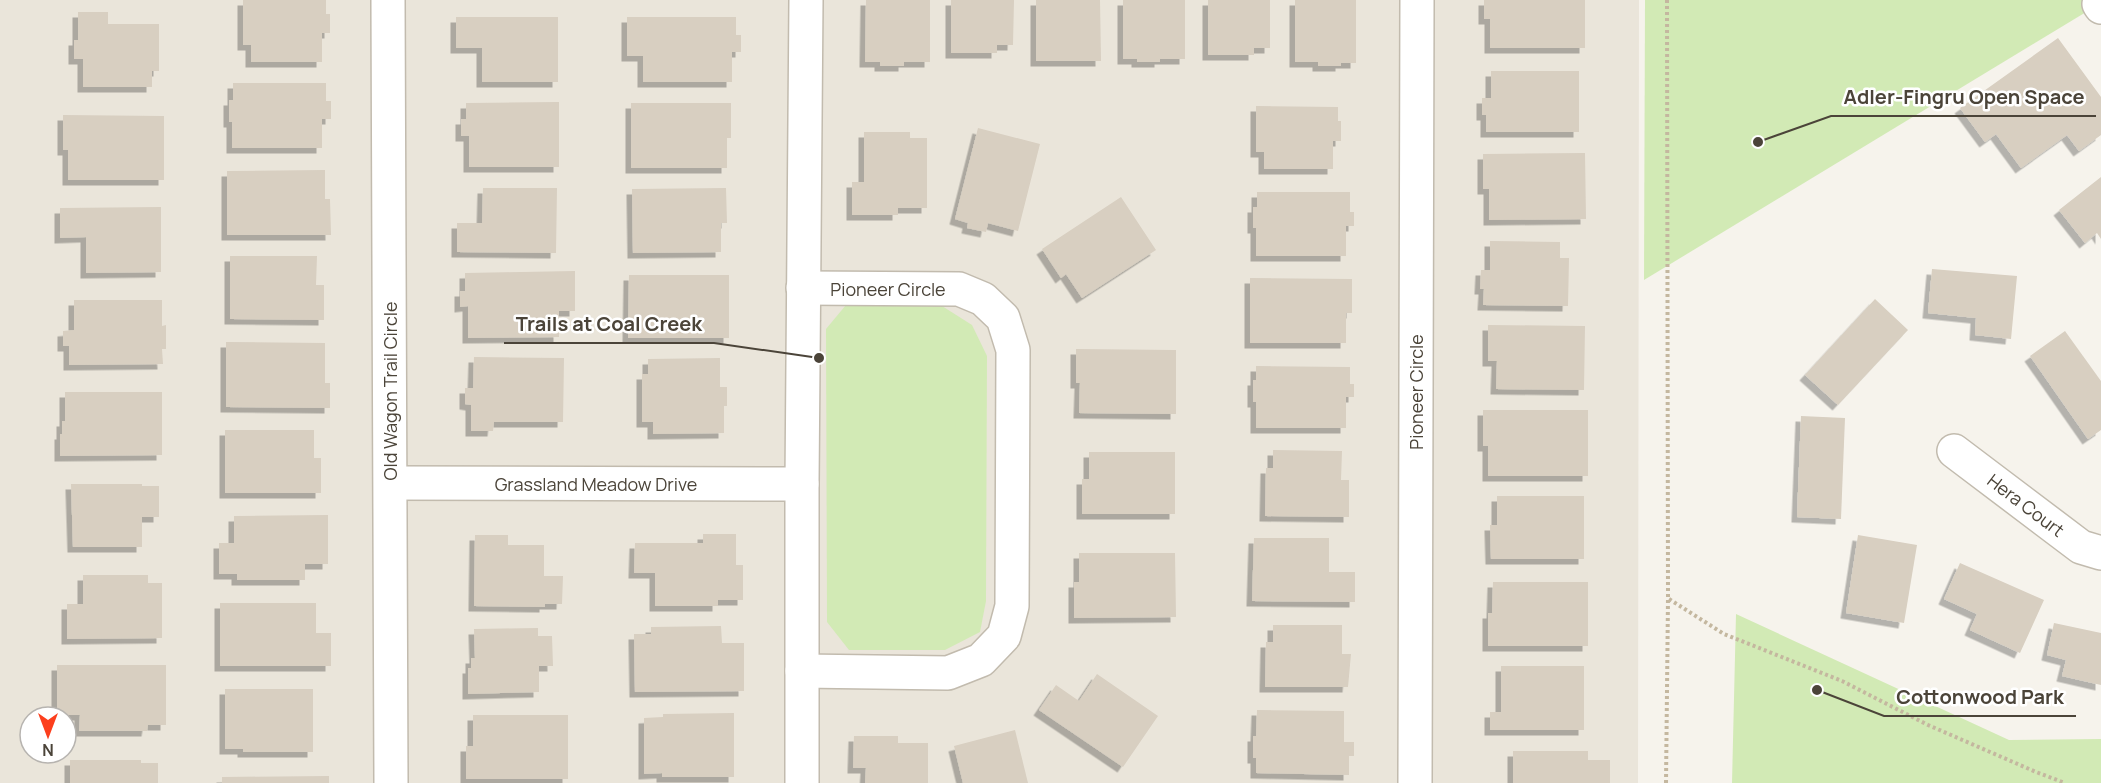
<svg xmlns="http://www.w3.org/2000/svg" width="2101" height="783" font-family="Manrope,sans-serif">
<style>
.residential{fill:#eae5da;fill-rule:evenodd}
.green{fill:#d2eab5}
.building{fill:#d8cfc1;filter:url(#shadow)}
.lines{fill:none;stroke-linecap:round;stroke-linejoin:round}
.minor-casing{stroke:#c2bbae;stroke-width:36}
.path{stroke:#c4b79f;stroke-width:4;stroke-dasharray:3 3;stroke-linecap:butt}
.minor{stroke:#fff;stroke-width:33}
.labels{text-anchor:middle;dominant-baseline:central;stroke-width:5;stroke-linejoin:round;paint-order:stroke}
.street-label{font-size:18px;fill:#4b4439;stroke:#fff}
.leader{fill:none;stroke:#4b4439;stroke-width:2}
.callout-dot{fill:#4b4439;stroke:#fff;stroke-width:2}
.callout-label{font-size:20px;text-anchor:middle;font-weight:bold;fill:#4b4439;stroke:#fff;stroke-width:5;stroke-linejoin:round;paint-order:stroke}
</style>
<defs>
<filter id="shadow"><feDropShadow dx="-5.5" dy="5.5" stdDeviation="0" flood-color="#0004"/></filter>
</defs>
<rect width="100%" height="100%" fill="#f6f3ec"/>
<path class="residential" d="M0 0H1639L1638 783H0ZM30 717H66V753H30Z"/>
<g class="green">
<polygon points="1645,0 2101,0 2101,3 1644,280"/>
<polygon points="846,305 942,306 972,325 987,356 986,601 980,632 945,650 849,650 827,622 826,329"/>
<polygon points="1736,614 2009,740 2101,739 2101,783 1732,783"/>
</g>
<g class="building">
<polygon points="243,0 326,0 326,14 330,14 330,33 322,33 322,62 251,62 251,45 243,45"/>
<polygon points="866,0 930,0 930,62 904,62 904,66 880,66 880,62 865,62"/>
<polygon points="951,0 1014,0 1013,45 997,45 997,53 951,53"/>
<polygon points="1036,0 1100,0 1101,61 1036,61"/>
<polygon points="1123,0 1185,0 1185,59 1160,59 1160,62 1137,62 1137,59 1123,59"/>
<polygon points="1208,0 1270,0 1270,48 1254,48 1254,55 1208,55"/>
<polygon points="1295,0 1356,0 1356,63 1341,63 1341,66 1318,66 1318,62 1295,62"/>
<polygon points="1484,0 1585,0 1585,48 1490,48 1490,19 1484,19"/>
<polygon points="78,12 108,12 108,24 159,24 159,71 152,71 152,87 83,87 83,59 74,59 74,40 78,40"/>
<polygon points="456,17 558,17 558,82 482,82 482,48 456,48"/>
<polygon points="627,17 736,17 736,35 741,35 741,52 732,52 732,82 643,82 643,56 627,56"/>
<polygon points="2058,38 2101,97 2101,135 2079,151 2067,135 2021,168 1996,134 1985,142 1960,108"/>
<polygon points="1491,71 1579,71 1579,132 1486,132 1486,115 1482,115 1482,98 1491,98"/>
<polygon points="233,83 326,83 326,101 331,101 331,119 322,119 322,148 232,148 232,122 229,122 229,100 233,100"/>
<polygon points="559,102 559,167 469,167 469,136 461,136 461,119 466,119 466,103"/>
<polygon points="631,103 731,103 731,138 727,138 727,168 631,168"/>
<polygon points="1256,106 1338,107 1338,121 1341,121 1341,141 1333,141 1333,169 1264,169 1264,152 1256,152"/>
<polygon points="63,115 164,116 164,180 68,180 68,150 63,150"/>
<polygon points="978,128 1040,144 1018,231 988,223 986,232 967,228 968,223 955,219"/>
<polygon points="864,132 910,132 910,138 927,138 927,208 898,208 898,215 852,215 852,182 864,182"/>
<polygon points="1585,153 1586,219 1489,220 1489,189 1483,189 1483,154"/>
<polygon points="325,170 325,199 330,199 331,235 227,235 227,171"/>
<polygon points="2101,177 2101,239 2097,233 2085,243 2059,210"/>
<polygon points="483,188 557,188 556,253 457,252 457,223 482,223"/>
<polygon points="726,188 727,223 721,223 721,252 633,253 632,189"/>
<polygon points="1257,192 1350,192 1350,212 1354,212 1354,226 1346,226 1346,256 1256,256 1256,228 1253,228 1253,207 1257,207"/>
<polygon points="1121,197 1156,250 1082,298 1066,274 1061,278 1042,249"/>
<polygon points="161,207 161,272 86,273 86,237 60,238 60,208"/>
<polygon points="1490,241 1560,242 1560,258 1569,258 1568,306 1483,305 1484,289 1480,289 1481,270 1490,270"/>
<polygon points="230,256 317,256 316,285 324,285 324,320 230,319"/>
<polygon points="1932,269 2017,276 2011,339 1975,335 1976,318 1928,313"/>
<polygon points="575,271 575,311 559,311 559,337 468,338 468,306 460,307 460,291 465,291 465,273"/>
<polygon points="629,275 729,275 729,338 628,338"/>
<polygon points="1250,278 1352,279 1352,313 1346,313 1346,343 1250,343"/>
<polygon points="1875,299 1908,330 1838,405 1805,375"/>
<polygon points="74,300 162,300 162,326 166,325 166,349 162,349 163,364 69,365 69,346 63,346 63,331 74,330"/>
<polygon points="1488,325 1585,326 1584,390 1496,389 1497,361 1488,361"/>
<polygon points="2065,331 2101,381 2101,430 2088,439 2030,356"/>
<polygon points="226,342 325,343 325,383 330,383 330,408 226,407"/>
<polygon points="1076,349 1176,350 1176,414 1079,413 1080,383 1076,383"/>
<polygon points="474,357 564,358 563,422 494,422 493,431 471,431 471,405 465,404 465,388 473,388"/>
<polygon points="720,358 720,387 727,387 727,406 724,406 724,433 653,434 653,422 642,422 642,374 648,374 648,359"/>
<polygon points="1256,366 1350,367 1350,384 1354,384 1354,397 1346,397 1346,428 1256,428 1256,402 1253,402 1253,380 1256,380"/>
<polygon points="65,392 162,392 162,455 60,456 60,434 62,434 62,421 65,421"/>
<polygon points="1483,410 1588,410 1588,476 1488,476 1488,446 1483,446"/>
<polygon points="1801,416 1845,418 1841,519 1797,517"/>
<polygon points="225,430 314,430 314,458 321,458 321,493 225,493"/>
<polygon points="1273,450 1342,451 1341,480 1349,480 1349,517 1265,516 1266,468 1273,468"/>
<polygon points="1089,452 1175,452 1175,514 1082,514 1082,479 1089,479"/>
<polygon points="71,484 142,484 142,486 159,486 159,517 142,517 142,547 73,547"/>
<polygon points="1497,496 1584,496 1584,559 1491,559 1490,525 1497,525"/>
<polygon points="328,515 328,564 305,564 305,580 237,580 237,574 219,574 219,543 234,543 234,516"/>
<polygon points="703,534 736,534 736,565 743,565 743,600 718,600 718,606 655,606 655,573 634,573 635,543 703,543"/>
<polygon points="475,535 508,535 508,545 544,545 544,576 563,576 562,604 545,604 545,607 474,606"/>
<polygon points="1858,535 1917,545 1904,623 1846,613"/>
<polygon points="1254,538 1329,538 1329,572 1355,572 1355,602 1252,601"/>
<polygon points="1079,553 1175,553 1176,617 1074,618 1074,582 1079,582"/>
<polygon points="1960,563 2044,600 2020,653 1970,630 1977,614 1944,599"/>
<polygon points="83,575 148,575 148,583 162,583 162,638 67,639 67,604 83,604"/>
<polygon points="1493,582 1588,582 1588,646 1488,646 1488,613 1492,613"/>
<polygon points="220,603 316,603 316,633 331,633 331,666 220,666"/>
<polygon points="2054,623 2101,633 2101,685 2062,676 2066,660 2047,655"/>
<polygon points="1273,625 1342,625 1342,654 1351,654 1348,687 1265,687 1266,642 1273,642"/>
<polygon points="721,626 722,643 744,643 744,691 635,692 634,634 651,634 651,627"/>
<polygon points="538,628 538,636 552,636 553,666 539,666 539,692 468,694 468,668 471,668 471,658 475,658 474,629"/>
<polygon points="57,665 166,665 166,725 148,725 147,731 79,731 80,715 57,715"/>
<polygon points="1501,666 1584,666 1584,730 1490,730 1490,712 1501,712"/>
<polygon points="1097,674 1158,716 1123,767 1039,710 1056,685 1079,701"/>
<polygon points="225,689 313,689 313,752 243,752 243,749 225,749"/>
<polygon points="1257,710 1344,711 1344,742 1354,742 1354,756 1349,756 1349,775 1256,773 1256,758 1253,758 1253,736 1256,736"/>
<polygon points="734,713 734,777 662,777 662,773 644,774 644,718 663,717 663,714"/>
<polygon points="473,715 568,715 568,779 466,779 466,746 473,746"/>
<polygon points="1015,730 1028,783 963,783 954,746"/>
<polygon points="854,736 898,736 898,743 928,743 928,783 865,783 866,768 853,768"/>
<polygon points="1513,751 1588,751 1588,760 1610,760 1610,783 1513,783"/>
<polygon points="70,760 141,760 141,763 158,763 158,783 70,783"/>
<polygon points="329,776 329,783 222,783 222,777"/>
</g>
<g class="lines">
<defs>
<g id="minor">
<polyline points="388,0 391,783"/>
<polyline points="2099,4 2101,7"/>
<polyline points="1954,451 2081,547 2101,553"/>
<polyline points="391,483 802,484"/>
<polyline points="802,671 948,673 981,660 1004,636 1012,606 1013,350 1003,318 983,299 959,289 803,288"/>
<polyline points="802,783 802,484 806,0"/>
<polyline points="1415,783 1417,0"/>
</g>
</defs>
<use href="#minor" class="minor-casing"/>
<g class="path">
<polyline points="1669,599 1724,634 1842,681 1928,725 2036,772 2065,783"/>
<polyline points="1666,783 1668,598 1667,0"/>
</g>
<use href="#minor" class="minor"/>
</g>
<g class="labels">
<g class="street-label">
<text x="888" y="289">Pioneer Circle</text>
<text transform="translate(390 391) rotate(-90)">Old Wagon Trail Circle</text>
<text transform="translate(1416 392) rotate(-90)">Pioneer Circle</text>
<text x="596" y="484">Grassland Meadow Drive</text>
<text transform="translate(2026 505) rotate(37)">Hera Court</text>
</g>
</g>
<path class="leader" d="M1758 142L1831 116H2096M819 358L714 343H504M1817 690L1884 716H2076"/>
<g class="callout-dot">
<circle cx="1758" cy="142" r="6"/>
<circle cx="819" cy="358" r="6"/>
<circle cx="1817" cy="690" r="6"/>
</g>
<g class="callout-label">
<text x="1964" y="104">Adler-Fingru Open Space</text>
<text x="609" y="331">Trails at Coal Creek</text>
<text x="1980" y="704">Cottonwood Park</text>
</g>
<g transform="translate(48 735) rotate(180)"><circle r="28" fill="#ffffff" stroke="#b7b4b0" stroke-width="1.5"/>
<path d="M0-4.5L10 22L0 15L-10 22Z" fill="#fc3f1d"/>
<text y="-9" font-size="16" font-weight="bold" text-anchor="middle" fill="#4b4439">N</text>
</g>
</svg>
